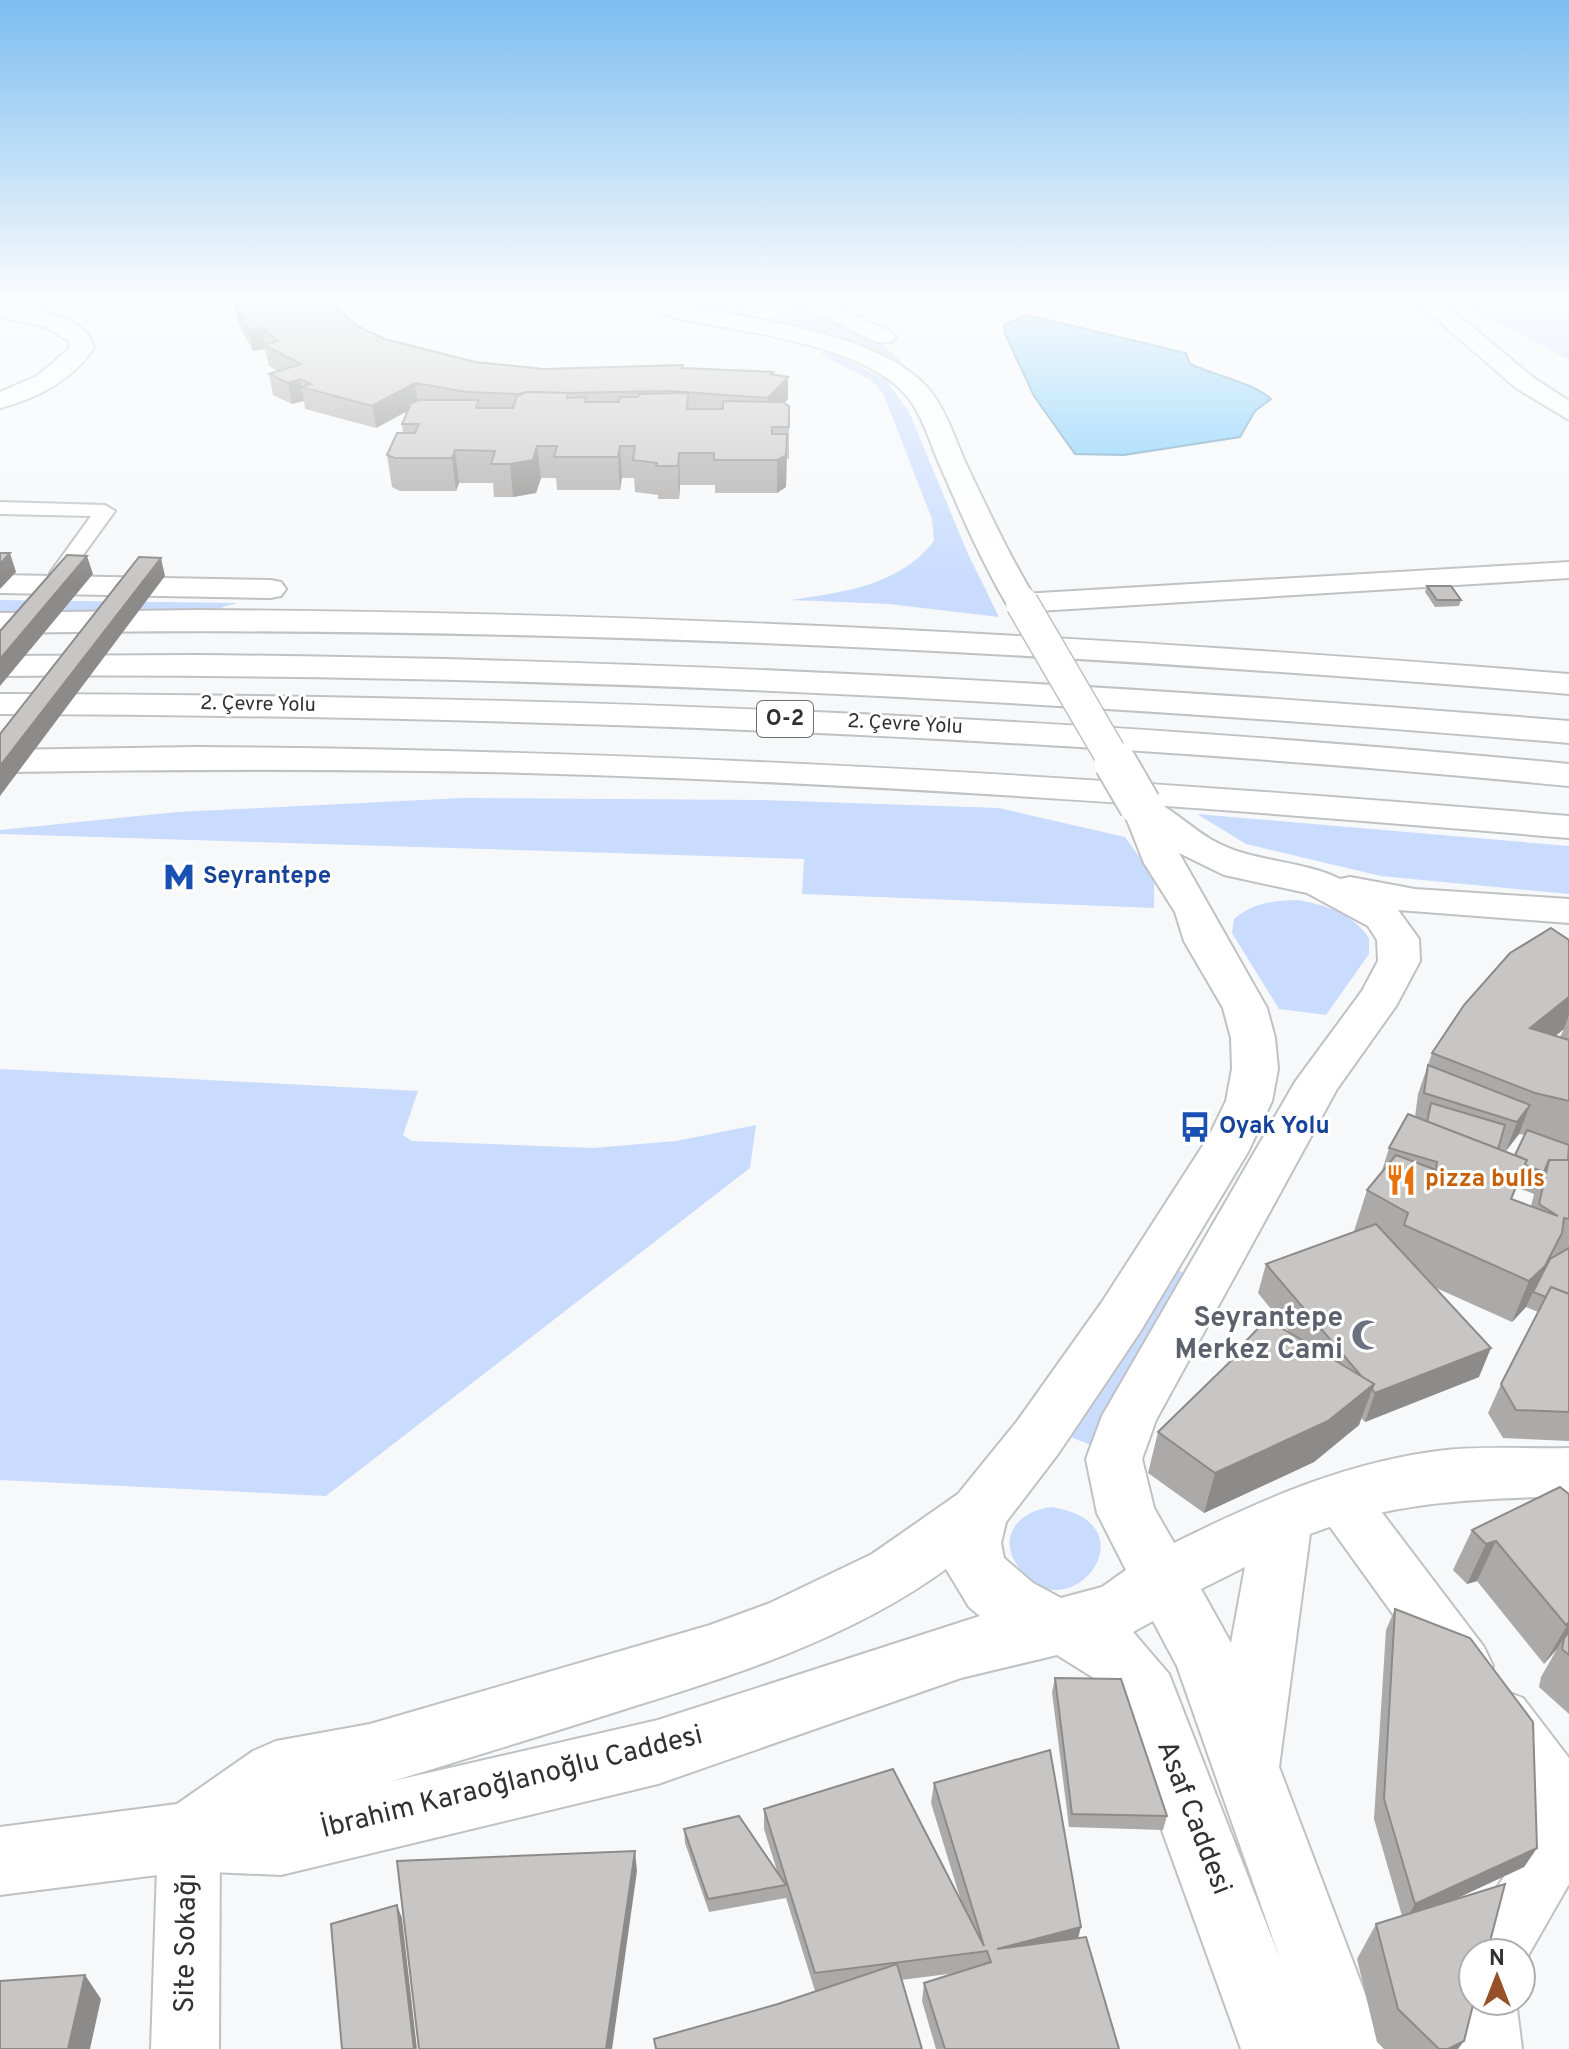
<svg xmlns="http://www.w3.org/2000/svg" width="1569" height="2049" font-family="Overpass,sans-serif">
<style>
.green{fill:#c9dcfe}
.water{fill:#7bcbfb;stroke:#659dbf;stroke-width:2}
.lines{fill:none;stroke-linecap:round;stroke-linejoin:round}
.pedestrian-casing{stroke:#c0c1c3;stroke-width:4}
.minor-casing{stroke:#c0c1c3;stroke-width:4}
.tertiary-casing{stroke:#c0c1c3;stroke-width:4}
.primary-casing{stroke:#c0c1c3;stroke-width:4}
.motorway-casing{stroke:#c0c1c3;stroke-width:4}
.pedestrian{fill:#fff;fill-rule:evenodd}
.minor{fill:#fff;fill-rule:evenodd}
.tertiary{fill:#fff;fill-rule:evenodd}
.primary{fill:#fff;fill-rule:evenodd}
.motorway{fill:#fff;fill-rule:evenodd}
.tertiary-bridge-far1-casing{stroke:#c0c1c3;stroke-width:35;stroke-linecap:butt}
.tertiary-bridge-casing{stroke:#c0c1c3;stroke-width:45;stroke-linecap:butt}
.tertiary-bridge-far1{stroke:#fff;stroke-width:32}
.tertiary-bridge{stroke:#fff;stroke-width:41}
.wall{fill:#acaaa9;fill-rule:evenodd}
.shaded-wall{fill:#8c8b8a}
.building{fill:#c8c6c5;stroke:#8c8b8a;stroke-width:2}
.labels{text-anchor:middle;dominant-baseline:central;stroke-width:6;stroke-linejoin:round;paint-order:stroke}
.far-street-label{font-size:20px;fill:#313132;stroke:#fff}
.shield{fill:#fff;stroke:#6f6f70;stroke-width:2}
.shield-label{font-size:22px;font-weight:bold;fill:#313132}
.transit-label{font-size:24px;font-weight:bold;fill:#164399;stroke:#fff;text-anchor:start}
.food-label{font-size:24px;font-weight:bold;fill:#c56008;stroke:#fff;text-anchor:start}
.near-worship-label{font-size:28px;font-weight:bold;fill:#5b616d;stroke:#fff;text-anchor:end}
.near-street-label{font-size:28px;fill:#313132;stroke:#fff}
</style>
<rect width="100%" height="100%" fill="#f7f8fa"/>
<g class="green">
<path d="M671 297H760C740 320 712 314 684 313Z"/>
<polygon points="1460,297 1569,297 1569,360 1493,320"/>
<path d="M793 303C827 317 894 340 911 375L759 322 775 317Z"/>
<path d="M827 350 886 380 909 412 968 554 999 617 889 604 791 600C843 592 899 586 934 541L932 519 883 393 872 381 820 354Z"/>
<polygon points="0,600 237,603 213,610 0,614"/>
<polygon points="463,798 761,800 999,808 1125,837 1154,877 1154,908 802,894 804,859 0,834 0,830 177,812"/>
<polygon points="1197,814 1569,846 1569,894 1381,876 1246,844"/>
<path d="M1298 900C1326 905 1352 913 1369 938V954L1326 1015 1279 1009 1232 933 1234 919C1254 902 1272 901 1298 900Z"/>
<polygon points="0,1069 418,1091 403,1135 412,1141 593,1148 676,1141 756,1125 750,1168 326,1496 0,1480"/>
<polygon points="1178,1270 1186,1274 1104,1414 1091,1445 1070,1437"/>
<path d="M1052 1507C1158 1524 1065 1640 1017 1565 997 1534 1021 1510 1052 1507Z"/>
</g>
<path class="water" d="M1027 315 1186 353 1190 364C1214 375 1254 383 1271 399L1255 411 1240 437 1124 455 1075 454 1034 396 1005 334 1004 325Z"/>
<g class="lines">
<defs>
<polygon id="pedestrian" points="0,502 105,505 115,511 67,577 60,579 50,573 91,516 0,514"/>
<g id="minor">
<polygon points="1569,562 1569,578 1022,612 1012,609 1008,603 1012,597 1022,594"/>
<polygon points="1339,1474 1358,1481 1484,1647 1493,1666 1484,1685 1464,1693 1444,1685 1320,1513 1313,1497 1320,1481"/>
<polygon points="1502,1690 1523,1698 1569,1758 1569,1884 1521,1968 1521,1953 1473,1953 1473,2001 1516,2001 1522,2049 1454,2049 1450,2001 1460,1978 1469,1974 1460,1953 1470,1930 1512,1864 1531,1806 1481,1738 1473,1718 1481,1698"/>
<polygon points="189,1806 211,1815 220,1837 219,2049 151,2049 158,1837 167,1815"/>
</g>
<g id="tertiary">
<path d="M649 297H671L681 305C751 319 892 334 934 396 949 417 957 445 968 468 990 514 1011 559 1038 603L1033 610H1011L1006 603C981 560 962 516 942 470 932 449 925 422 912 403 872 342 734 332 668 316L659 313Z"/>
<polygon points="785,297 815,297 892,332 896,337 892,342 876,342"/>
<polygon points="1411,297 1436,297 1534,378 1569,401 1569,420 1516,388"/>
<path d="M1140 794C1159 798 1191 828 1212 840 1252 863 1300 859 1340 879L1350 877 1415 889 1569 899V923L1398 910 1419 939 1420 961 1396 1006 1337 1089 1156 1420 1142 1459 1154 1508 1174 1543C1261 1500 1348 1461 1446 1450 1486 1446 1529 1449 1569 1448V1496C1477 1499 1397 1500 1310 1534L1279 1767 1386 2049H1241L1120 1714 1094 1678 1057 1655 961 1678 658 1784 281 1875 189 1871 0 1895V1827L177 1804 253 1751 276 1741 370 1724 710 1625 770 1603 872 1554 958 1494 1018 1420 1102 1302 1209 1136 1226 1101 1232 1069 1231 1038 1223 1008 1184 941 1175 912 1144 863 1121 805 1127 797ZM1179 853 1224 875 1307 893 1368 926 1377 940 1378 961 1362 991 1295 1082 1102 1416 1086 1459 1097 1513 1126 1570 1102 1587 1061 1598 1033 1583 1004 1558 1001 1543 1006 1522 1058 1454 1140 1332 1248 1152 1272 1101 1278 1069 1275 1038 1267 1008ZM1245 1567 1231 1643 1201 1589ZM946 1569 969 1607 980 1616 658 1720 393 1781C468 1758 544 1735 619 1711 732 1676 850 1639 946 1569ZM1153 1621 1177 1666 1280 1959 1169 1674 1133 1632Z"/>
</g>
<path id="primary" d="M0 303C29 310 86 313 94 348 71 381 38 398 0 408V392L37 376 70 348 69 341 45 327 0 317Z"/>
<g id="motorway">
<polygon points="0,575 270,580 281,582 286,589 281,596 270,598 0,593"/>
<path d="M196 610C655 612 1112 637 1569 674V694C1044 651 527 624 0 633V613Z"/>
<path d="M196 655C655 659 1112 684 1569 721V743C1046 699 525 672 0 676V656Z"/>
<path d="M0 694C525 695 1047 714 1569 764V786C1047 735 525 716 0 714Z"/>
<path d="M196 747C655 750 1112 777 1569 816V838C1244 810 918 786 592 775 395 768 197 769 0 772V750Z"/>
</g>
</defs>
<use href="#pedestrian" class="pedestrian-casing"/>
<use href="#minor" class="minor-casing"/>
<use href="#tertiary" class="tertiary-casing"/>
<use href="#primary" class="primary-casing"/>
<use href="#motorway" class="motorway-casing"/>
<use href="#pedestrian" class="pedestrian"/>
<use href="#minor" class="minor"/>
<use href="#tertiary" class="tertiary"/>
<use href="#primary" class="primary"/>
<use href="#motorway" class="motorway"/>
<defs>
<polyline id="tertiary-bridge-far1" points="1022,603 1116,764"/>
<polyline id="tertiary-bridge" points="1115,762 1140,805"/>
</defs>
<use href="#tertiary-bridge-far1" class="tertiary-bridge-far1-casing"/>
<use href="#tertiary-bridge" class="tertiary-bridge-casing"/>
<use href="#tertiary-bridge-far1" class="tertiary-bridge-far1"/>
<use href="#tertiary-bridge" class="tertiary-bridge"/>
</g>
<g class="wall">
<polygon points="865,297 886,297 885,300 865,299"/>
<polygon points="234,303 338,308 357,326 385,339 475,362 544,369 683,365 683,368 773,372 773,375 788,377 788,399 784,403 789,406 789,459 787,459 786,487 777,493 715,493 715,485 680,485 679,499 658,499 658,495 635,492 634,478 622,478 620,490 557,490 556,478 541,478 536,493 513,497 494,497 493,483 459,483 456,491 400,491 392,487 387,455 403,433 402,424 408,411 376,428 305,409 304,401 292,404 273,395 269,374 278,371 269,366 265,349 253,351 238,323"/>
<polygon points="1427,586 1461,600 1459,606 1435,607 1425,592"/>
<path d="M1569 940V1441L1503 1438 1488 1413 1501 1384 1538 1312 1526 1307 1512 1322 1434 1287 1479 1377 1365 1422 1361 1418 1359 1425 1314 1462 1204 1513 1148 1473 1158 1432 1292 1335 1258 1293 1266 1264 1355 1232 1354 1231 1367 1190 1381 1174 1389 1148 1415 1117 1418 1094 1432 1053ZM1564 1029 1560 1037 1555 1036ZM1519 1134 1525 1135 1515 1155 1506 1151ZM1516 1187 1534 1194 1531 1206 1511 1199Z"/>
<polygon points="1569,1494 1569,1714 1539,1687 1541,1677 1557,1649 1544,1664 1477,1581 1467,1584 1453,1570 1472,1530"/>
<polygon points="1395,1609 1537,1848 1524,1867 1451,1901 1458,2049 1384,2049 1377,2042 1357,1959 1376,1924 1402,1916 1374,1819 1386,1630"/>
<polygon points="1055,1678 1167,1816 1163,1830 1069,1827 1052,1692"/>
<polygon points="934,1783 1078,1938 1119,2049 936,2049 922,2001 924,1983 956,1973 901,1980 778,2004 815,1991 786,1898 709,1912 685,1843 684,1829 778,1874 764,1829 764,1809 961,1901 931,1803"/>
</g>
<g class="shaded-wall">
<polygon points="262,328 265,349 253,351 249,330"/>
<polygon points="773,372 773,393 788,377 788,399 768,420 768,398 771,374"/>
<polygon points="300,379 304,401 292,404 288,383"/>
<polygon points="415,383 418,405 376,428 372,406"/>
<polygon points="787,434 786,487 777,493 777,460"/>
<polygon points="537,446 541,478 536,493 513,497 510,464"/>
<polygon points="620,446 622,478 620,490 618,457"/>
<polygon points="455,450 459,483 456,491 452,458"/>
<polygon points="679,453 680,485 679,499 678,466"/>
<polygon points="10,553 16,572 0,589 0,564"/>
<polygon points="87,556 93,574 0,686 0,659"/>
<polygon points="161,558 165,576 0,796 0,766"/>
<polygon points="1569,997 1569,1015 1564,1029 1515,1069 1530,1028"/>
<polygon points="1530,1105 1519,1134 1506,1151 1517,1122"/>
<polygon points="1562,1233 1543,1274 1533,1292 1526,1307 1512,1322 1529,1281"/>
<polygon points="1491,1348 1479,1377 1365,1422 1375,1393"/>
<polygon points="1374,1384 1359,1425 1314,1462 1204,1513 1215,1473"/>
<polygon points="1496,1541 1477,1581 1467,1584 1486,1544"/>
<polygon points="1569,1622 1569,1636 1564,1638 1557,1649 1544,1664"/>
<polygon points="1537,1848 1524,1867 1404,1923 1415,1904"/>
<polygon points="635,1851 637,1871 612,2049 606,2049"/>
<polygon points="397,1905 402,1918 417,2049 414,2049"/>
<polygon points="1081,1927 1076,1946 997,1949"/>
<polygon points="85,1975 101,1999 90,2049 68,2049"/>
<polygon points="1464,2041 1458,2049 1448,2049"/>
</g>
<g class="building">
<polygon points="234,297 335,297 338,308 357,326 385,339 475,362 544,369 683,365 682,368 773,372 771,374 788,377 768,398 670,391 564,393 527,392 519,394 467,392 415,383 372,406 301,387 311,384 300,379 288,383 269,374 301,364 264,345 278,341 262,328 249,330 234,303"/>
<polygon points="527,392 568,393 567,398 586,397 585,402 619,402 620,397 638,397 639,394 688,393 687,409 723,409 723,401 782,402 789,406 789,427 772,427 772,434 787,434 786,455 777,460 714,460 714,453 679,453 678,466 656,466 657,463 633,460 635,446 620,446 618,457 554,457 557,446 537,446 533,460 510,464 491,464 495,451 455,450 452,458 395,458 387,455 397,433 415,433 419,424 402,424 411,403 420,400 479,400 476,408 513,408 517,396"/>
<polygon points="0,553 10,553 0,564"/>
<polygon points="67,555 87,556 0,659 0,631"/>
<polygon points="139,557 161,558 0,766 0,734"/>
<polygon points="1427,586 1451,586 1461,600 1437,600"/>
<polygon points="1551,928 1569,940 1569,997 1530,1028 1569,1040 1569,1101 1535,1093 1432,1053 1464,1005 1510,953"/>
<polygon points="1428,1065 1530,1105 1517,1122 1424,1093"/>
<polygon points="1431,1103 1505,1125 1498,1149 1427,1122"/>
<polygon points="1408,1114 1527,1160 1511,1199 1558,1216 1539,1204 1549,1160 1569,1160 1569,1219 1564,1218 1562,1233 1545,1266 1529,1281 1404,1225 1408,1213 1367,1190 1396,1155 1436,1170 1437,1162 1389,1148"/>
<polygon points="1527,1130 1569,1145 1568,1160 1549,1160 1544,1172 1525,1165 1527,1160 1515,1155"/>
<polygon points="1376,1224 1491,1348 1375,1393 1372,1389 1374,1384 1362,1377 1266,1264"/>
<polygon points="1569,1248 1569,1294 1551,1287 1546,1297 1533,1292 1550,1259"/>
<polygon points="1551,1287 1569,1294 1569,1412 1516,1410 1501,1384"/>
<polygon points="1267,1319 1374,1384 1328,1421 1215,1473 1158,1432 1236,1356 1242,1345"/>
<polygon points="1560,1487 1569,1494 1569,1622 1566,1625 1496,1541 1486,1544 1472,1530"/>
<polygon points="1395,1609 1470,1638 1533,1722 1537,1848 1415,1904 1384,1799"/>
<polygon points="1569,1632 1569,1655 1562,1649 1564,1638"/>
<polygon points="1055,1678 1121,1679 1167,1816 1072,1814"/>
<polygon points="1050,1750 1081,1927 997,1949 1086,1937 1119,2049 945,2049 924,1983 991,1962 987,1951 815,1973 764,1809 893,1769 984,1946 934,1783"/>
<polygon points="739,1816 786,1885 708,1899 684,1829"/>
<polygon points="635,1851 606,2049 419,2049 397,1861"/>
<polygon points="1505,1884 1487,1953 1473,1953 1473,2001 1474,2001 1464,2041 1448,2049 1439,2049 1398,2009 1376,1924"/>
<polygon points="397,1905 414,2049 342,2049 331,1924"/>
<polygon points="897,1964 922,2049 656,2049 654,2039 778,2004"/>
<polygon points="85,1975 68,2049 0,2049 0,1981"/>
</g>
<linearGradient id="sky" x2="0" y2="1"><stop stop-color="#7cbdf0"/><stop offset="0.51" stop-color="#fbfcfd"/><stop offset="1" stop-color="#fbfcfd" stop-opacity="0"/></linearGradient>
<rect width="1569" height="584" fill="url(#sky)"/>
<defs>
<symbol id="metro-bare" viewBox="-9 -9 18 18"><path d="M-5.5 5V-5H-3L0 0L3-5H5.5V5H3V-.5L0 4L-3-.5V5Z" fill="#1a4fb4" stroke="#fff" stroke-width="2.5" paint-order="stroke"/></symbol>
<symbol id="bus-bare" viewBox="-9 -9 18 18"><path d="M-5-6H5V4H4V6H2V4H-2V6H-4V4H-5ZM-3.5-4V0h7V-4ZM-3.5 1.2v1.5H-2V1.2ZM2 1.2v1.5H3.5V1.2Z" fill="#1a4fb4" stroke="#fff" stroke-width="2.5" paint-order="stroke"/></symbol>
<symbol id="restaurant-bare" viewBox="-9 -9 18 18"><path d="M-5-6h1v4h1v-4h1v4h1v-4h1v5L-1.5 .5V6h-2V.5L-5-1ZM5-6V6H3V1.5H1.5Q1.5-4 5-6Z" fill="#e8710a" stroke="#fff" stroke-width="2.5" paint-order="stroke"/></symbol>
<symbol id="mosque-bare" viewBox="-9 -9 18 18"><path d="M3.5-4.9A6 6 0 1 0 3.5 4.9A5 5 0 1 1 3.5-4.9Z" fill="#6b7280" stroke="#fff" stroke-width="2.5" paint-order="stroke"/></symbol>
</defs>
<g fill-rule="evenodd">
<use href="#metro-bare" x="157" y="855" width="44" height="44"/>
<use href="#bus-bare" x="1173" y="1105" width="44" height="44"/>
<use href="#restaurant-bare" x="1379" y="1158" width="44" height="44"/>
<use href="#mosque-bare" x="1345" y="1313" width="44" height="44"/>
</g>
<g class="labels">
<g class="far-street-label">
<text transform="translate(258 705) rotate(1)">2. Çevre Yolu</text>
<text transform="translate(905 725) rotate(3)">2. Çevre Yolu</text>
</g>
<rect class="shield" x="757" y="701" width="56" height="36" rx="6"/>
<g class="shield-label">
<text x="785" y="719">O-2</text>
</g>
<g class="transit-label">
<text x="203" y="877">Seyrantepe</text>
<text x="1219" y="1127">Oyak Yolu</text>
</g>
<g class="food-label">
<text x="1425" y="1180">pizza bulls</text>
</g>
<g class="near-worship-label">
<text x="1343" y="1319">Seyrantepe<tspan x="1343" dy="32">Merkez Cami</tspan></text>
</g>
<g class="near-street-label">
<text transform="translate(512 1783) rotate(-14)">İbrahim Karaoğlanoğlu Caddesi</text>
<text transform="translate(1193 1818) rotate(69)">Asaf Caddesi</text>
<text transform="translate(187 1943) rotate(-89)">Site Sokağı</text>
</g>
</g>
<g transform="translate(1497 1977)"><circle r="38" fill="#ffffff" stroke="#adadad" stroke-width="2"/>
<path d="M0-6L14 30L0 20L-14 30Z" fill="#975129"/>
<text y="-12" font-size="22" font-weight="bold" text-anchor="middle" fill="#313132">N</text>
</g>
</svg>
